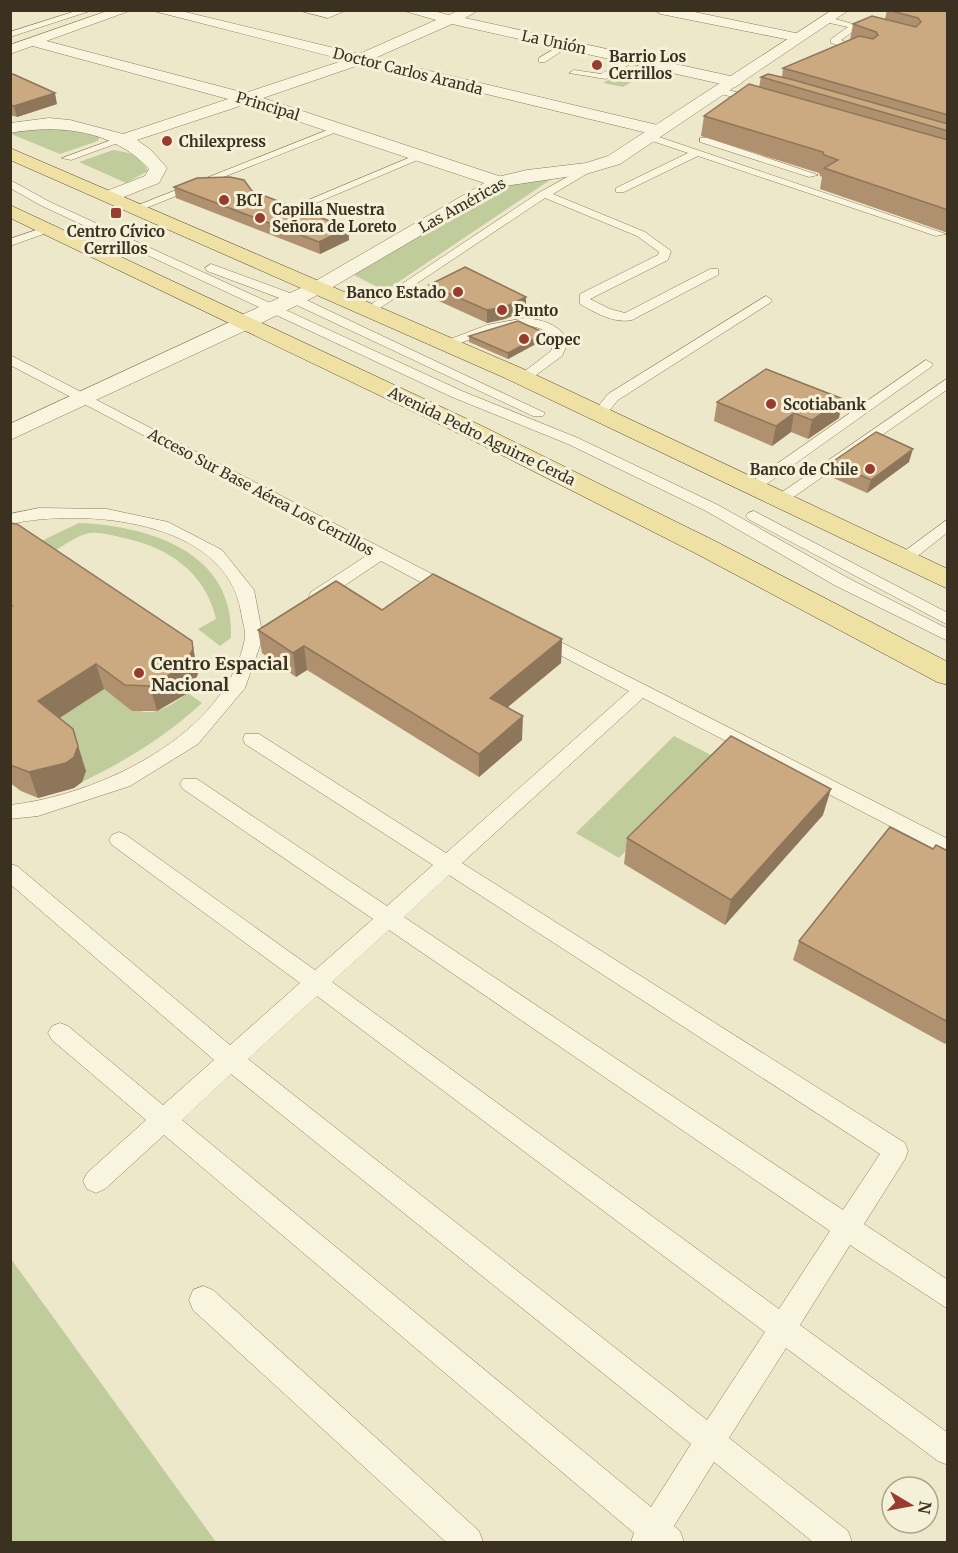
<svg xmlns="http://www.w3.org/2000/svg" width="958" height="1553" font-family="Merriweather,serif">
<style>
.green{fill:#c1cc9d}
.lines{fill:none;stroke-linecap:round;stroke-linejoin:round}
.service-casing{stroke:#8b7b5e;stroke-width:1}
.minor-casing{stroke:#8b7b5e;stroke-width:1}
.tertiary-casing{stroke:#8b7b5e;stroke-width:1}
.primary-casing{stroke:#594932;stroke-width:1}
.service{fill:#f9f4dd;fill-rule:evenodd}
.minor{fill:#f9f4dd;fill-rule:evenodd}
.tertiary{fill:#f9f4dd;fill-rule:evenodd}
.primary{fill:#efe1a4;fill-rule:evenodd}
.wall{fill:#af916f}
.shaded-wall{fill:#8e765a}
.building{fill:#cba981;stroke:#8e765a;stroke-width:1.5}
.poi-dot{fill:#983c30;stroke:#f5f1d9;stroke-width:2}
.labels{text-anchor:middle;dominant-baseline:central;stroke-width:6;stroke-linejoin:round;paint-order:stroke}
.far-street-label{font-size:15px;fill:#3b3121;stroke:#f5f1d9}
.far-poi-label{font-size:15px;font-weight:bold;fill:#3b3121;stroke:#f5f1d9;text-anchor:start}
.poi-label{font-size:18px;font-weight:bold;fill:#3b3121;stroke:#f5f1d9;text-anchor:start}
</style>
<rect width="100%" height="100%" fill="#eee8ca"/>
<g class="green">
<polygon points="628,69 647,73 623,87 603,83"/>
<polygon points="54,126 99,137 98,141 60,154 11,134 34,127"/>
<path d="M113 150C130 152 139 156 148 171L126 183 79 162Z"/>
<polygon points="559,174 385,291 352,274 499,186"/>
<path d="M79 523C150 526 235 552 231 638L220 646 198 629 216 619C206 573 168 547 124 538 114 536 101 532 91 533 78 534 61 548 49 554L35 544Z"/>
<path d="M104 689C139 716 150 722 188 693L202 703C165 737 127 760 82 782 93 755 66 742 46 727Z"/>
<polygon points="674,736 715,757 619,858 576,833"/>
<polygon points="11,1259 216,1542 11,1542"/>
</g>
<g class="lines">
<defs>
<g id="service">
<polygon points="79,10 93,10 10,37 10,32"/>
<polygon points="297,10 347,10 328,18"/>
<polygon points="828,17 882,32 878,35 857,29 841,40 869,52 865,55 831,43 831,39 848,27 825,22"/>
<polygon points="564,43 571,45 545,62 539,62 539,58"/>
<polygon points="630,57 638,59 606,79 569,73 574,70 601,74"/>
<polygon points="720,88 764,99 766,101 761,104 717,93 715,91"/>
<polygon points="335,127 344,129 141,210 131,208"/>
<polygon points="650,134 946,234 936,236 698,156 624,192 616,192 616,188 688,153 646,139 645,137"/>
<polygon points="117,138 126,140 71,160 62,158"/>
<polygon points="700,138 708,138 818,175 809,177 700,142"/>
<polygon points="418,154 427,156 309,206 299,204"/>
<path d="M589 165 594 168 593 170 553 194 645 232 671 251 668 260 590 299 610 309 625 313 710 269H718V275L632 320C614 324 594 312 580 304V294L658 255 659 252 637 236 545 198 374 312H366L364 309 540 192Z"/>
<polygon points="10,180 50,202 462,391 578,438 718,505 848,578 948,629 948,641 836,586 706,511 568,444 452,397 42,206 10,188"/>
<polygon points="48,226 54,229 52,231 10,246 10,239"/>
<polygon points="211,264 298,296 545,413 543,416 533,416 290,302 207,271 205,268"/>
<polygon points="766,296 772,300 770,303 618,400 604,417 594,417 592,414 608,394"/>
<path d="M525 318C544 320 557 324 569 340L562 356 528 381H518L516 378 551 351 555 340C527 307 480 339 447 347L440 343 487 325Z"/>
<polygon points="10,355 455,586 457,590 449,595 443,594 381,561 323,600 311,600 309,596 311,592 369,554 10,365"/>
<polygon points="926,360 933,364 931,367 758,490 748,490 745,487 748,484"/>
<polygon points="948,378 948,389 785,503 775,503 772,500 775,497"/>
<path d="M39 508 107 509 168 522 222 550 254 590 263 637 245 688 198 744 130 786 38 816 10 819V805C99 795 227 735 245 638 246 631 242 620 241 612 226 519 84 508 10 524V514Z"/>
<polygon points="754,511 948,613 948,625 748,519 746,516 748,513"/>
<polygon points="948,519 948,532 910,562 898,562 896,559 898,556"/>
<path d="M539 631 948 839V856L643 698 462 863 905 1143 908 1151 905 1159 864 1224 948 1280V1309L850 1245 800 1325 948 1433V1465L938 1461 786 1348 729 1438 848 1531 852 1542H813L714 1462 674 1526 680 1531 684 1542H631L634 1533 164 1135 105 1189 96 1193 87 1189 83 1181 87 1173 146 1120 52 1040 48 1033 52 1026 60 1023 68 1026 163 1105 214 1060 10 884V864L17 866 230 1045 300 983 112 845 109 840 112 835 119 832 126 835 315 970 373 919 183 789 180 784 183 779H197L387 906 433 865 245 744 243 739 245 734H259L446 853 629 691 533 641 530 637ZM449 875 880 1154 843 1210 404 917ZM389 930 830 1231 779 1309 332 982ZM317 996 765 1332 707 1420 248 1059ZM231 1074 691 1444 651 1507 182 1120Z"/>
<polygon points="203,1286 213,1290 479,1531 483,1542 446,1542 193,1310 189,1300 193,1290"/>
</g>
<g id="minor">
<path d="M150 10H177L359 54 436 20 401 10H430L449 15 459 10H479L465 18 735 77 743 82 735 87 452 24 375 58 666 127 669 131 660 136 362 64 263 98 505 178 508 182 505 186H493L246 104 137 140 151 150 167 168 159 183 111 202 104 200 102 196 104 192 145 176 149 169C113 130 60 124 10 133V123L49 118 70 120 123 134 228 99 29 45 27 42 29 39H39L245 93 345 60Z"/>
<polygon points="654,10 685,10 800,34 807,38 800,42 661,14"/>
<polygon points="245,315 253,317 256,322 253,327 10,440 10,424"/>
</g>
<g id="tertiary">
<polygon points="110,10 132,10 10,54 10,45"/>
<polygon points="832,10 849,10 620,164 586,174 505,186 326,291 253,327 237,327 234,322 237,317 312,283 493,178 527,170 586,163 608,156"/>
</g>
<g id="primary">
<polygon points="10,148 521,368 948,569 948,589 505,378 10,160"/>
<polygon points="10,205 480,425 715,541 948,662 948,685 937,682 695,553 462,435 10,218"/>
</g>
</defs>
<use href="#service" class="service-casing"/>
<use href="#minor" class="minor-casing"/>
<use href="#tertiary" class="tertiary-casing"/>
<use href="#primary" class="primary-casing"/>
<use href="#service" class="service"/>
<use href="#minor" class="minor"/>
<use href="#tertiary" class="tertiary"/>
<use href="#primary" class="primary"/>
</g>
<g class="wall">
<polygon points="887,10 948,10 948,233 820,189 822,177 820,176 819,173 701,136 704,116 759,87 761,77 782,77 783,68 850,40 853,24 885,19"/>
<polygon points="10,75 57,104 17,117 10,115"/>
<polygon points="174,187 252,191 348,228 349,240 320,254 176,198"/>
<polygon points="429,285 526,310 505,319 487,323 430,297"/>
<polygon points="469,336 545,339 508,359 469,342"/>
<polygon points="717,402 839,418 808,439 791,432 772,446 714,421"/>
<polygon points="832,462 909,462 867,493 829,476"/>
<polygon points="10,523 197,667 198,674 188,693 157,711 132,711 104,689 59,718 86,771 82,782 74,788 38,798 21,791 10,783"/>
<polygon points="382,610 562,639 561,663 507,707 522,740 479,777 307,670 296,677 262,653 258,630"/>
<polygon points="823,815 725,925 624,864 627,838"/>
<polygon points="933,849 948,851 948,1040 945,1044 793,960 799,941"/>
</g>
<g class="shaded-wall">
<polygon points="55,93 57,104 17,117 14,106"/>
<polygon points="348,228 349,240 320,254 319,242"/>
<polygon points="526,297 526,310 505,319 487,323 487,310"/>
<polygon points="545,333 545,339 508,359 508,353"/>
<polygon points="843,399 839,418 808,439 812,420"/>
<polygon points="794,413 791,432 772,446 776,426"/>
<polygon points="913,449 909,462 867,493 871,480"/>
<polygon points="562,639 561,663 490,722 490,698"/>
<polygon points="192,641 198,674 188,693 157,711 150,686"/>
<polygon points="304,646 307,670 296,677 293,653"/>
<polygon points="96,664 104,689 46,727 38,701"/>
<polygon points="523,716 522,740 479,777 479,754"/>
<polygon points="73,729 86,771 82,782 74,788 38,798 29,772"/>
<polygon points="831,789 823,815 725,925 731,900"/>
</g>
<g class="building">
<polygon points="888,10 948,10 948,115 783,68 859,36 873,39 878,35 876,32 853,24 872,16 916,27 921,22 918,18"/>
<polygon points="13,74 55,93 14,106 10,105 10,75"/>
<polygon points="768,74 790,79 948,124 948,131 761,77"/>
<polygon points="749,84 948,140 948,210 824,168 838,160 824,155 823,152 704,116"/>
<polygon points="230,177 244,180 252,191 348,228 319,242 174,187 197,178"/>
<polygon points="465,267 526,297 505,307 487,310 429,285"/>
<polygon points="518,321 545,333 508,353 469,336"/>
<polygon points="766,369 843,399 812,420 794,413 776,426 717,402"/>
<polygon points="876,432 913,449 871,480 832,462"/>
<polygon points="10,523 17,524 192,641 193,649 183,667 150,686 125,685 96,664 38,701 73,729 78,746 74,757 66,763 29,772 10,765 10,606 12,606 10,604"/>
<polygon points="433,574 562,639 490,698 523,716 479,754 304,646 293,653 258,630 336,581 382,610"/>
<polygon points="731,736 831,789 731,900 627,838"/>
<polygon points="890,827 933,849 936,845 948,851 948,1022 799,941"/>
</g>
<g class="poi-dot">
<circle cx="597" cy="65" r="6"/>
<circle cx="167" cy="141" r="6"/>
<circle cx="224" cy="200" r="6"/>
<rect x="110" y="207" width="12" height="12" rx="3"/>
<circle cx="260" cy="218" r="6"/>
<circle cx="458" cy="292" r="6"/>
<circle cx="502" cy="310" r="6"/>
<circle cx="524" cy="339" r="6"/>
<circle cx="771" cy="404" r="6"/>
<circle cx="870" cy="469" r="6"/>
<circle cx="139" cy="673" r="6"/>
</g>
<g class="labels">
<g class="far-street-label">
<text transform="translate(554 42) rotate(12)">La Unión</text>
<text transform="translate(408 71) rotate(14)">Doctor Carlos Aranda</text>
<text transform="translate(268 106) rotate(17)">Principal</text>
<text transform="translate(462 205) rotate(-29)">Las Américas</text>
<text transform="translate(482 436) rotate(26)">Avenida Pedro Aguirre Cerda</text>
<text transform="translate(261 492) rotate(28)">Acceso Sur Base Aérea Los Cerrillos</text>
</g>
<g class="far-poi-label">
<text x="609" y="56">Barrio Los<tspan x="609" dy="17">Cerrillos</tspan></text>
<text x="179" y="141">Chilexpress</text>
<text x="236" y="200">BCI</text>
<text x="272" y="209">Capilla Nuestra<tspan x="272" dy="17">Señora de Loreto</tspan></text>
<text x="116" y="231" text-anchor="middle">Centro Cívico<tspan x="116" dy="17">Cerrillos</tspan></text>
<text x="446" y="292" text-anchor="end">Banco Estado</text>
<text x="514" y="310">Punto</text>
<text x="536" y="339">Copec</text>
<text x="783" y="404">Scotiabank</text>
<text x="858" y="469" text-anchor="end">Banco de Chile</text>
</g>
<g class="poi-label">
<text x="151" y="663">Centro Espacial<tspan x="151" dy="21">Nacional</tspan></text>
</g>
</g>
<rect width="958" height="1553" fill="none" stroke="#3b3121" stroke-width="24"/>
<g transform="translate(910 1505) rotate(100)"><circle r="28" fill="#f5f1d9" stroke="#aba48f" stroke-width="1.5"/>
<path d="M0-4.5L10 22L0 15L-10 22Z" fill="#983c30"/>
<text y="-9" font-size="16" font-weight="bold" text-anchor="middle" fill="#3b3121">N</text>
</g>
</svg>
